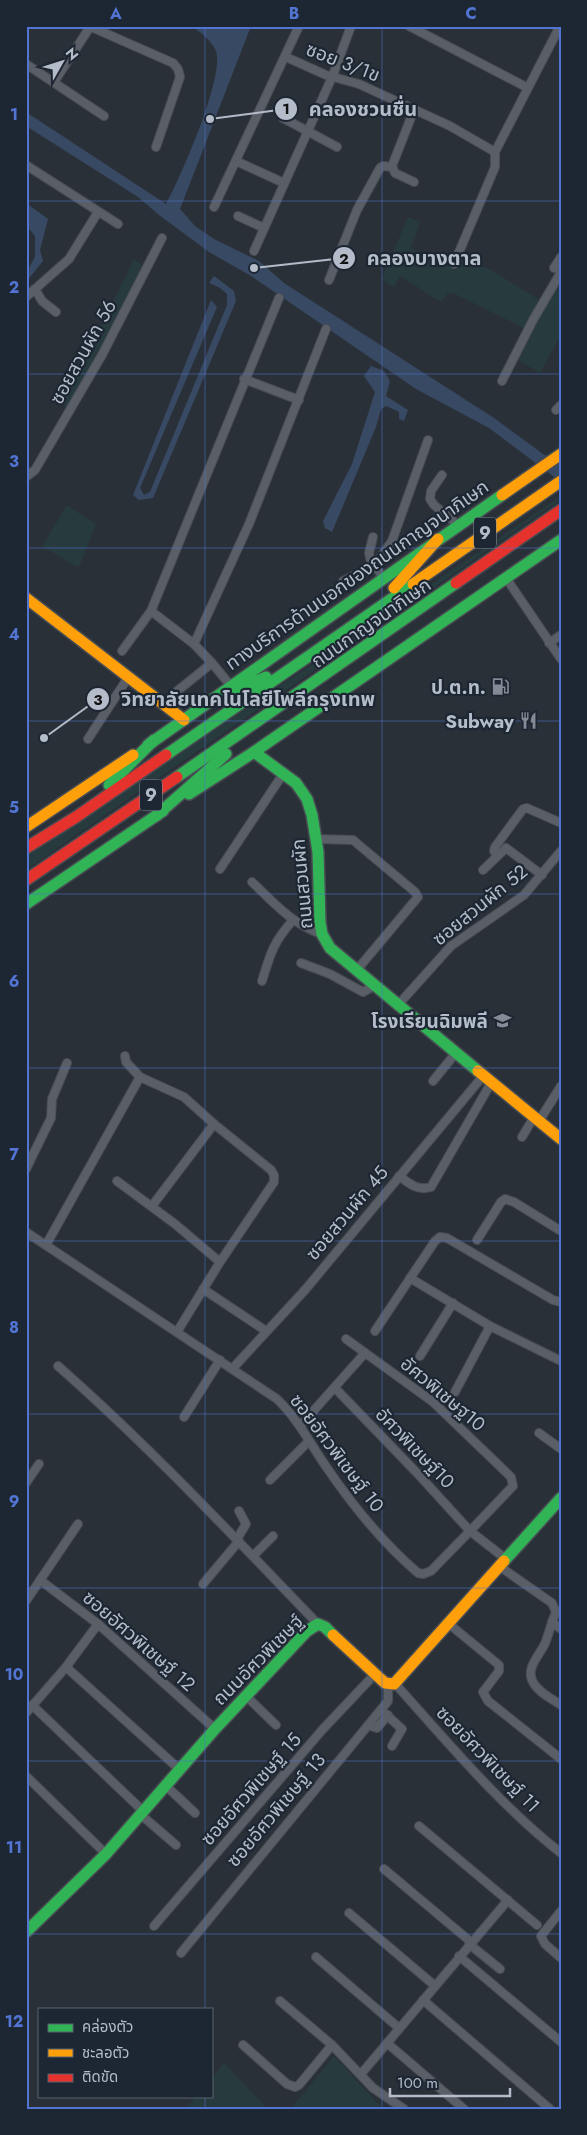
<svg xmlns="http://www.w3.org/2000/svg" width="587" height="2135" font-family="Jost,'Noto Sans Thai',sans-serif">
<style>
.green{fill:#273a3e}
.water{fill:#384963}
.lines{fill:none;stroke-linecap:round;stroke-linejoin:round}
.street-casing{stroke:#484c53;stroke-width:10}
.fast-casing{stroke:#484c53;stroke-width:14}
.slow-casing{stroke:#484c53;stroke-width:14}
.jam-casing{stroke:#484c53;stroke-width:14}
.street{stroke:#5a5e66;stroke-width:8}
.fast{stroke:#30b455;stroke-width:11}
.slow{stroke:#ff9f0a;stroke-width:11}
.jam{stroke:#e5322d;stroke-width:11}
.grid{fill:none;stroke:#5274d3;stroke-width:1;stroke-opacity:0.55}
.labels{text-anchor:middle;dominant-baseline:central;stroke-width:4.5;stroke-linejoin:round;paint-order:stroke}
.shield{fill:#1d2633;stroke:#878f9c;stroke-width:1}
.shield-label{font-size:18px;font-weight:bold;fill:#b4bcc9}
.street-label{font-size:19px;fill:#b4bcc9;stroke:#1d2633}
.poi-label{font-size:19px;font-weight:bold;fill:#b4bcc9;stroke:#1d2633;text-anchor:end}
.leader{fill:none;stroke:#b4bcc9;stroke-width:2}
.callout-dot{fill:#b4bcc9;stroke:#1d2633;stroke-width:2}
.mark-label{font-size:15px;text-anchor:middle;font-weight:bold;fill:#111}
.callout-label{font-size:20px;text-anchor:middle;font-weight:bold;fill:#b4bcc9;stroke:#1d2633;stroke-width:4.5;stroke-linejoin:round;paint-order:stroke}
.neatline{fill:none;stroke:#5274d3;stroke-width:2}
.grid-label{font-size:16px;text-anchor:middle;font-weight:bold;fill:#5274d3}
</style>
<rect width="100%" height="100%" fill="#2a3038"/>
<g class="green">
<polygon points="408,217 420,222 411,248 455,269 461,257 491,270 541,301 561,267 561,335 540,373 517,359 532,332 455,294 448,293 441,302 400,276 394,287 382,279"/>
<polygon points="134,259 142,265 99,355 66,407 61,400 84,361"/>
<polygon points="558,498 559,501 26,870 26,857"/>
<polygon points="67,505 96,524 79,567 75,566 42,546"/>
<polygon points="334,2056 380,2106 378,2109 291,2109"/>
<polygon points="224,2063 268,2109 186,2109 196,2096 211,2096 211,2079"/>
</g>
<g class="water">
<path d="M192 26H251L180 209 195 226 214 239 259 261 284 283 494 418 543 454 561 464V482L489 428 416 389 251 276 209 252 159 215 138 197 26 126V112L166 204C180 179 225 76 216 51 211 40 201 33 192 26Z"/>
<polygon points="26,203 48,219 40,250 43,261 26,282 26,273 35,257 35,236 26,225"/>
<polygon points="214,276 234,291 236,301 153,498 139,500 133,495 211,300 217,307 140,488 144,495 150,492 227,305 227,294 220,288 209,283"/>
<polygon points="371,366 384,371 390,381 386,396 408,410 404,421 399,419 399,412 386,406 381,409 376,427 332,532 325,528 323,521 352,464 375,392 364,376"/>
</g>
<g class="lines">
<defs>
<g id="street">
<polyline points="89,26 173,63 178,69 180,77 156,147"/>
<polyline points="409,26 528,88"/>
<polyline points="286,57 326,75 359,84 450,126 495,152"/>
<polyline points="26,64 104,116"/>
<polyline points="54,82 90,27"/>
<polyline points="283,118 337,147"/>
<polyline points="236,161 284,183"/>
<polyline points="26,165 118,224"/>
<polyline points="414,182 395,173 392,166 414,110"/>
<polyline points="214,207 299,26"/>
<polyline points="238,216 264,228"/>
<polyline points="254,251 333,75 351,26"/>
<polyline points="454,264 495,167 495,152 560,26"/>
<polyline points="554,268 561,257"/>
<polyline points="329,280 357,210 380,168 383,166 392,167"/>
<polyline points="35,289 42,301 56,312"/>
<polyline points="26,297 69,259 98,212"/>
<polyline points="244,379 299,400"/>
<polyline points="502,381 533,320 561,272"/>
<polyline points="556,410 561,405"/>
<polyline points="442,475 431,491 430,499 434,505 458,525"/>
<polyline points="26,477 35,470 102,355 162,238"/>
<polyline points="372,566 369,553 373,537"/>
<polyline points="383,578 375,565 392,541 428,440"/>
<polyline points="506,578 561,659"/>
<polyline points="343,581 375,565"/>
<polyline points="151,611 194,644 212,663"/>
<polyline points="549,643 561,635"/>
<polyline points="194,644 249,524 326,329"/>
<polyline points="122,651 151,611 279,298"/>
<polyline points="176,692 212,663 231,686"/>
<polyline points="88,739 129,676"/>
<polyline points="316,839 353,840 415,892 418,897 356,971"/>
<polyline points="497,856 494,851 495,847 523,809 527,808 561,823"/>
<polyline points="220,869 283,774"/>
<polyline points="483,870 506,848 542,875"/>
<path d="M252 882C273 902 293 925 322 934"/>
<polyline points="301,963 330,974 363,992 374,986"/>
<path d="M262 981C271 952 273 943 293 920"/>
<polyline points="397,1006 451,946 524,895 561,851"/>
<polyline points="125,1056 126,1062 140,1077 184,1097 214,1124 271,1170 274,1175 274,1182 220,1262 177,1332"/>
<polyline points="433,1081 455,1054"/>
<polyline points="539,1121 561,1086"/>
<polyline points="522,1137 534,1117"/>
<polyline points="26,1169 51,1118 52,1099 67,1063"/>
<path d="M399 1176C410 1184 417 1191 431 1187L491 1083"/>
<polyline points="117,1181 175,1224 220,1262"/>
<polyline points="152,1206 214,1124"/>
<path d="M26 1232 277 1399C298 1419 311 1445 327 1468 353 1506 383 1543 418 1573L423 1574 431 1571 470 1531 506 1559"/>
<polyline points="477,1240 501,1202 505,1199 514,1202 561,1231"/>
<polyline points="46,1245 140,1077"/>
<polyline points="410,1278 490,1326 561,1361"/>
<polyline points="203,1289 266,1331"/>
<polyline points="375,1331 435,1241 440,1237 447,1238 553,1300 561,1302"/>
<polyline points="420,1356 453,1303"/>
<path d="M58 1366C150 1447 233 1536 318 1624"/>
<polyline points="233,1368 305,1290 483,1076"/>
<polyline points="335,1388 417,1473 470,1531 513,1486 511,1477 433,1402 346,1339"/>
<polyline points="455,1392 490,1326"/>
<polyline points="184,1417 220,1360"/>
<polyline points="300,1426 365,1353"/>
<polyline points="539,1433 561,1449"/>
<polyline points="270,1480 309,1441"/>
<polyline points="26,1483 39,1464"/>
<polyline points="237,1539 246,1524 239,1511"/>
<polyline points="254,1555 273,1536"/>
<polyline points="499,1566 552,1603 556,1612 552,1622 561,1629"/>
<polyline points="40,1580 98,1624 215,1729"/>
<polyline points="203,1584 239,1541"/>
<polyline points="26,1601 78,1524"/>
<path d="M552 1622C550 1629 548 1635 546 1641 542 1653 526 1666 532 1680 536 1691 552 1699 561 1705"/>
<polyline points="449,1624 499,1665 499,1671 483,1692 488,1701 561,1759"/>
<polyline points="66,1667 179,1769"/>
<path d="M397 1683 399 1688C450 1745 500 1805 561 1853"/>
<polyline points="245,1695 276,1725"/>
<polyline points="32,1705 143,1811"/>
<polyline points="381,1710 402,1729 392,1746"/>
<polyline points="26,1713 66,1667 98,1624"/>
<polyline points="368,1725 377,1728 388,1715"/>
<polyline points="26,1776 106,1854"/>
<polyline points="165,1785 195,1813"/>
<polyline points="140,1814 176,1845"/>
<polyline points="419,1826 537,1925"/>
<polyline points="384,1869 471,1942"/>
<polyline points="561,1911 541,1936 545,1944 561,1958"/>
<polyline points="349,1913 434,1985"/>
<polyline points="154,1926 323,1729 375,1674"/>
<polyline points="469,1944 500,1969"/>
<polyline points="181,1953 388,1701 388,1685"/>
<polyline points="459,1956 561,2042"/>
<polyline points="316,1957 399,2028"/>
<polyline points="423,2000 550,2109"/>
<polyline points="280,2001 332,2045 373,2088 404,2109"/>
<polyline points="387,2043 464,2109"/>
<polyline points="243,2045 287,2084 295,2087 299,2085 332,2045"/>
<polyline points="361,2074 508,1900"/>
</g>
<g id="fast">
<polyline points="210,701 266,677"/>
<polyline points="148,745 502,495"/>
<polyline points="254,752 296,783 307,799 312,815 318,852 320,922 322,934 330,948 478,1071"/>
<polyline points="166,755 413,584"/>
<polyline points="177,777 456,583"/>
<polyline points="109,785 154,740"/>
<polyline points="189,794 254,752 561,540"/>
<polyline points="156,816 226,754"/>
<polyline points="26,904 163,811"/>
<polyline points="504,1561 561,1498"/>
<polyline points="26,1932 106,1854 215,1729 307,1631 318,1624 325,1627 333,1635"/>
</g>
<g id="slow">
<polyline points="502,495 561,454"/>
<polyline points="413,584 561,481"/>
<polyline points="394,588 438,539"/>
<polyline points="26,598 184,720"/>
<polyline points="26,827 133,755"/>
<polyline points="478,1071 561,1139"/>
<polyline points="333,1635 385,1683 394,1684 504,1561"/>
</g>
<g id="jam">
<polyline points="456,583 561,510"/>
<polyline points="26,848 76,817 166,755"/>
<polyline points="26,880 177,777"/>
</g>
</defs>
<use href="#street" class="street-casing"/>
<use href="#fast" class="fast-casing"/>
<use href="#slow" class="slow-casing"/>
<use href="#jam" class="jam-casing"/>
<use href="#street" class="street"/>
<use href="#fast" class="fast"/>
<use href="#slow" class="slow"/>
<use href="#jam" class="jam"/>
</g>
<path class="grid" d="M205 26V2009M382 26V2109M26 201H561M26 374H561M26 548H561M26 721H561M26 894H561M26 1068H561M26 1241H561M26 1414H561M26 1588H561M26 1761H561M26 1934H561M205 2096V2109"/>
<defs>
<symbol id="fuel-bare" viewBox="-9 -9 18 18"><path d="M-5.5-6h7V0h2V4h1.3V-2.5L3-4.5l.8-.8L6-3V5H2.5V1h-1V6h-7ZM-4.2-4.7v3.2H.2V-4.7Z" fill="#848b96" stroke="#1d2633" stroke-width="2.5" paint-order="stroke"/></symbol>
<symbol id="restaurant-bare" viewBox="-9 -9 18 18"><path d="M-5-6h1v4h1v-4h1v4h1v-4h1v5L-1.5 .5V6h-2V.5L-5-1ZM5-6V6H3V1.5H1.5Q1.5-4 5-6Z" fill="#848b96" stroke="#1d2633" stroke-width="2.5" paint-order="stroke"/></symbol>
<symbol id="school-bare" viewBox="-9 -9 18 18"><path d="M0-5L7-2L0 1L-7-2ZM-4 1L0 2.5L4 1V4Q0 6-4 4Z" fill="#848b96" stroke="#1d2633" stroke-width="2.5" paint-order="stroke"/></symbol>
</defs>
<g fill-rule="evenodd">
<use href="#fuel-bare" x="488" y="674" width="25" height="25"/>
<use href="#restaurant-bare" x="516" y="708" width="25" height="25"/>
<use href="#school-bare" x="490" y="1008" width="25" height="25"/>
</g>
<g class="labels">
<g class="shield">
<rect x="474" y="517.5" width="22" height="31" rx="4"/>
<rect x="140" y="779.5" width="22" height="31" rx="4"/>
</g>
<g class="shield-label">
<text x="485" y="533">9</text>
<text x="151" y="795">9</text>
</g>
<g class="street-label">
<text transform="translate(343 62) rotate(21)">ซอย 3/1ข</text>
<text transform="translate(83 352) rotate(-61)">ซอยสวนผัก 56</text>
<text transform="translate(357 575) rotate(-35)">ทางบริการด้านนอกของถนนกาญจนาภิเษก</text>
<text transform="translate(371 623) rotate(-35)">ถนนกาญจนาภิเษก</text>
<text transform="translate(302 884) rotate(-95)">ถนนสวนผัก</text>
<text transform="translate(480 905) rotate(-39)">ซอยสวนผัก 52</text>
<text transform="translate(347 1213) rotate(-50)">ซอยสวนผัก 45</text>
<text transform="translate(443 1394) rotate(40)">อัศวพิเชษฐ10</text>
<text transform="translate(415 1448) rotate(46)">อัศวพิเชษฐ์10</text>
<text transform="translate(337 1453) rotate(53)">ซอยอัศวพิเชษฐ์ 10</text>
<text transform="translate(139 1641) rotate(41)">ซอยอัศวพิเชษฐ์ 12</text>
<text transform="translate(258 1660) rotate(-45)">ถนนอัศวพิเชษฐ์</text>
<text transform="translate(488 1759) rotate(46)">ซอยอัศวพิเชษฐ์ 11</text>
<text transform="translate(251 1789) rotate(-49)">ซอยอัศวพิเชษฐ์ 15</text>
<text transform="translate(276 1810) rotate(-50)">ซอยอัศวพิเชษฐ์ 13</text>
</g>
<g class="poi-label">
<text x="486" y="687">ป.ต.ท.</text>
<text x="514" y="721">Subway</text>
<text x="488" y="1021">โรงเรียนฉิมพลี</text>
</g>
</g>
<path class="leader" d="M210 119L286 109M254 268L344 258M44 738L98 699"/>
<g class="callout-dot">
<circle cx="210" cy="119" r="5"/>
<circle cx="254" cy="268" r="5"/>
<circle cx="44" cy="738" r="5"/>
<circle cx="286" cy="109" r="12"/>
<circle cx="344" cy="258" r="12"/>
<circle cx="98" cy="699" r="12"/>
</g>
<g class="mark-label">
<text x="286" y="114">1</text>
<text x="344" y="264">2</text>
<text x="98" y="705">3</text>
</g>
<g class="callout-label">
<text x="363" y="116">คลองชวนชื่น</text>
<text x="424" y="265">คลองบางตาล</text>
<text x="248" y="706">วิทยาลัยเทคโนโลยีโพลีกรุงเทพ</text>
</g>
<rect width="587" height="2135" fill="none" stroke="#1d2633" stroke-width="55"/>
<rect x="38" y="2008" width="175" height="90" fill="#1d2633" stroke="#59626f"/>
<rect x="48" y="2024" width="25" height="8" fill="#30b455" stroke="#59626f"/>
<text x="82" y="2032" font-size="15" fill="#b4bcc9">คล่องตัว</text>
<rect x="48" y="2049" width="25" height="8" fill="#ff9f0a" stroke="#59626f"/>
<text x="82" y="2058" font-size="15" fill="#b4bcc9">ชะลอตัว</text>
<rect x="48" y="2074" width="25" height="8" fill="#e5322d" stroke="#59626f"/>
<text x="82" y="2082" font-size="15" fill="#b4bcc9">ติดขัด</text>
<g transform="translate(62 62) rotate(51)" stroke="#1d2633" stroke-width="4" paint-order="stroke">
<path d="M0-4L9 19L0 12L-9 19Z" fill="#b4bcc9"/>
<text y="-8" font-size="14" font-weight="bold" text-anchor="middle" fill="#b4bcc9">N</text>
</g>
<path d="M390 2088v8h120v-8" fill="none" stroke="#b4bcc9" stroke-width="2.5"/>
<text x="397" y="2088" font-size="15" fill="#b4bcc9" stroke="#1d2633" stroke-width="4" paint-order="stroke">100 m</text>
<rect x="28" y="28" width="532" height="2080" class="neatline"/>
<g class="grid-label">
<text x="116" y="19">A</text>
<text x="294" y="19">B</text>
<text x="471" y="19">C</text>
<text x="14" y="120">1</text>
<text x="14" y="293">2</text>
<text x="14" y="467">3</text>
<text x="14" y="640">4</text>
<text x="14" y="813">5</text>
<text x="14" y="987">6</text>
<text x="14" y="1160">7</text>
<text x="14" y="1333">8</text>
<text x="14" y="1507">9</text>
<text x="14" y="1680">10</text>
<text x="14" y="1853">11</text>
<text x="14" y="2027">12</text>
</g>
</svg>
